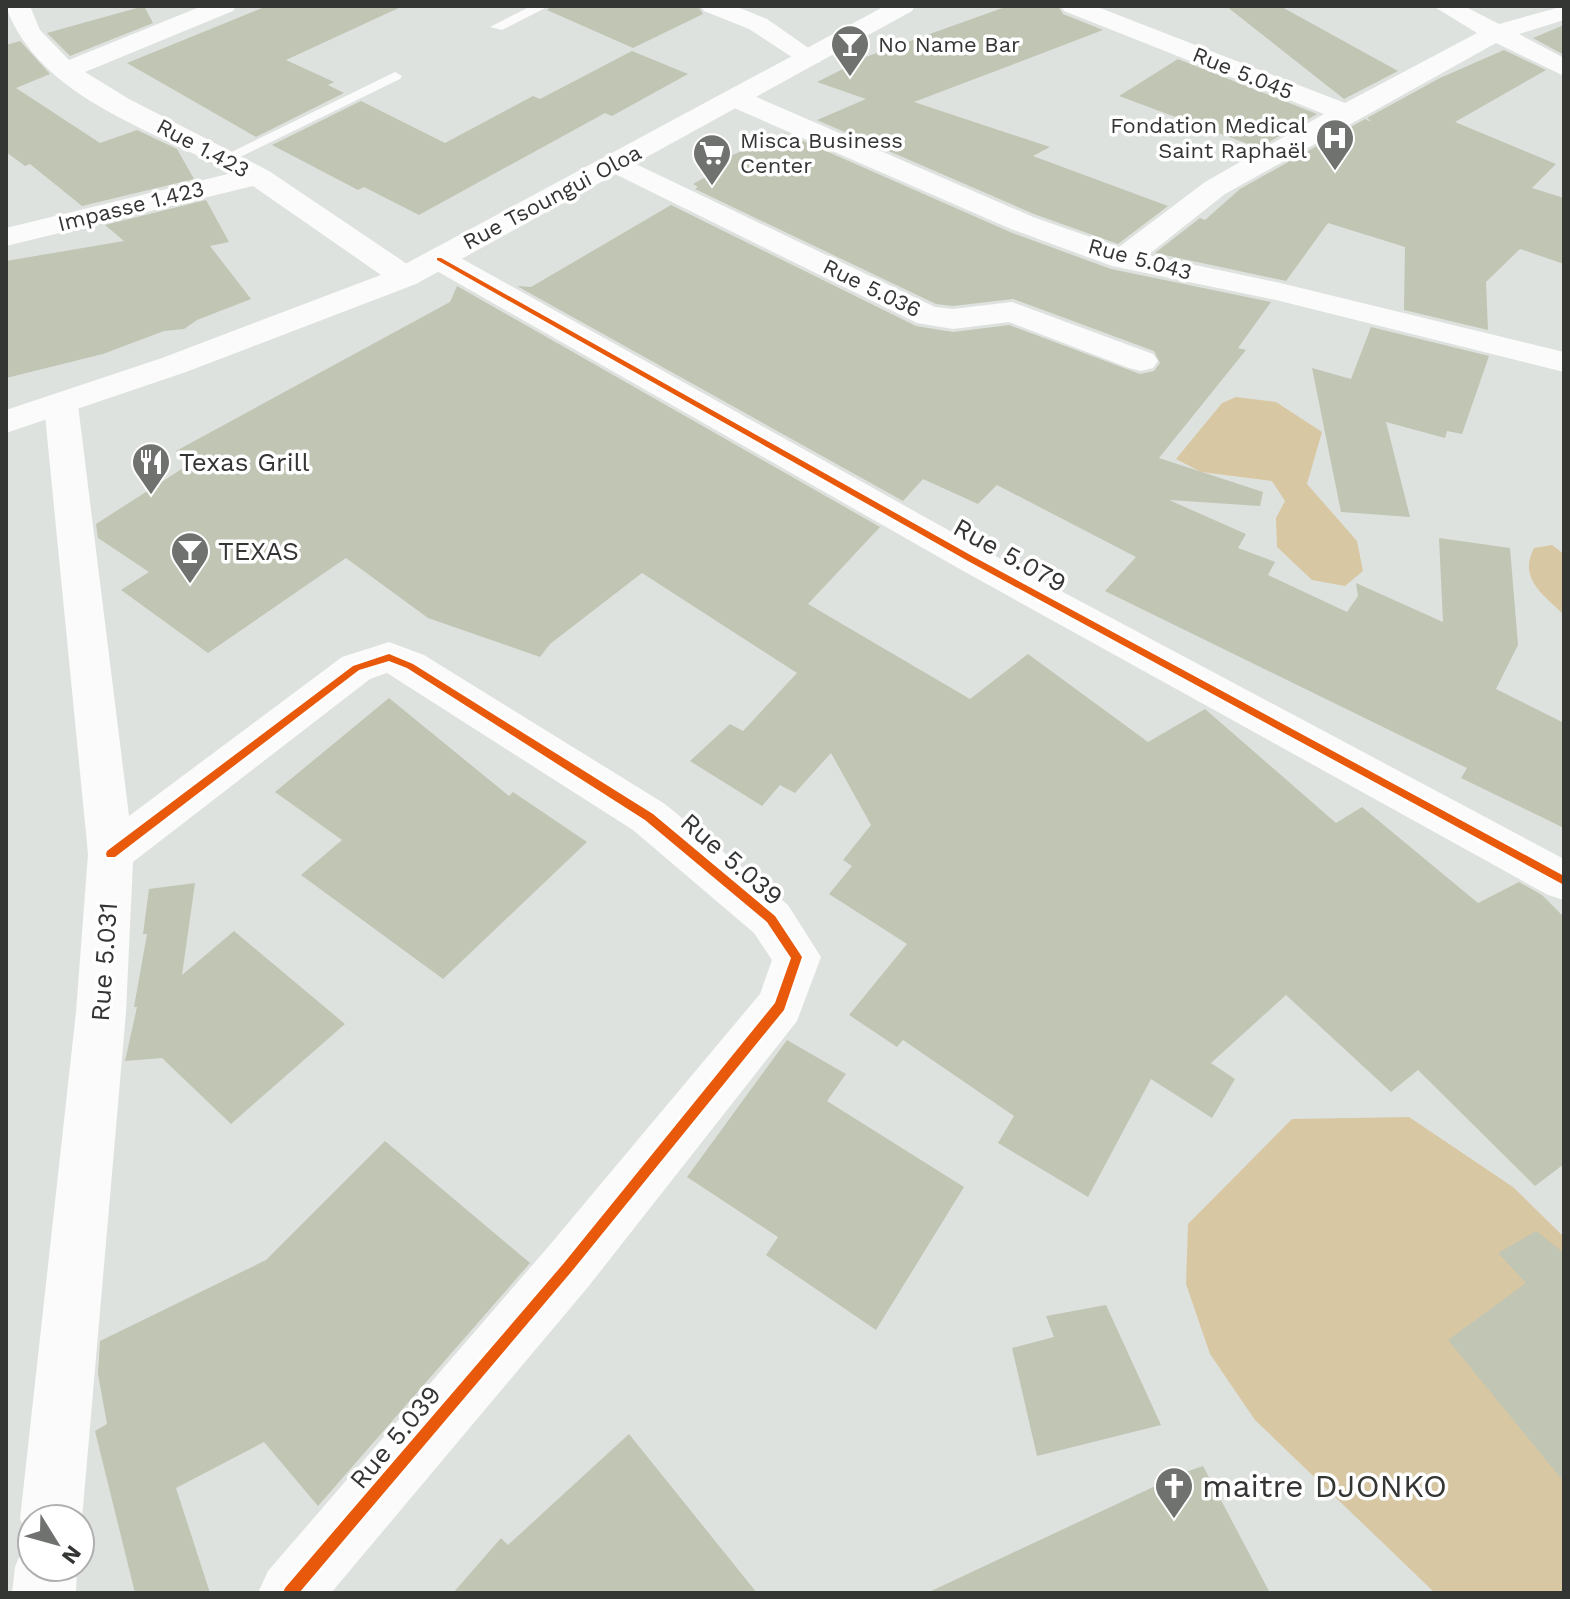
<svg xmlns="http://www.w3.org/2000/svg" width="1570" height="1599" font-family="'Work Sans',sans-serif">
<style>
.green{fill:#d8c7a3}
.building{fill:#c1c5b4}
.lines{fill:none;stroke-linecap:round;stroke-linejoin:round}
.service{fill:#fafbfa;fill-rule:evenodd}
.minor{fill:#fafbfa;fill-rule:evenodd}
.primary{fill:#fafbfa;fill-rule:evenodd}
.cycleway-casing{stroke:#fff;stroke-width:5}
.cycleway{fill:#e8590c;fill-rule:evenodd}
.labels{text-anchor:middle;dominant-baseline:central;stroke-width:7;stroke-linejoin:round;paint-order:stroke}
.far-poi-label{font-size:22px;fill:#343634;stroke:#fff;text-anchor:start}
.far-street-label{font-size:22px;fill:#343634;stroke:#fff}
.poi-label{font-size:26px;fill:#343634;stroke:#fff;text-anchor:start}
.street-label{font-size:26px;fill:#343634;stroke:#fff}
.near-poi-label{font-size:32px;fill:#343634;stroke:#fff;text-anchor:start}
</style>
<rect width="100%" height="100%" fill="#dee2de"/>
<g class="green">
<polygon points="1236,397 1276,402 1322,432 1307,484 1357,541 1363,571 1345,586 1312,580 1277,547 1276,518 1285,501 1272,481 1201,472 1176,459 1222,403"/>
<path d="M1552 545 1564 554V615C1543 594 1518 579 1534 548Z"/>
<polygon points="1409,1117 1513,1187 1564,1237 1564,1593 1435,1593 1255,1420 1210,1354 1186,1284 1188,1224 1292,1119"/>
</g>
<g class="building">
<polygon points="144,6 153,23 70,56 47,33"/>
<polygon points="267,6 403,6 286,60 334,82 328,85 344,93 256,137 127,63"/>
<polygon points="552,6 698,6 703,14 633,48 547,10"/>
<polygon points="1008,6 1058,6 1063,14 1103,30 914,102 1050,147 1033,156 1168,206 1118,244 1034,214 817,120 866,99 817,82 849,66 846,64"/>
<polygon points="1226,6 1280,6 1398,71 1344,99"/>
<polygon points="1564,25 1564,55 1533,38"/>
<polygon points="20,41 50,74 16,88 100,143 137,130 177,149 194,179 82,206 30,164 25,166 6,152 6,45"/>
<polygon points="1504,50 1546,70 1455,122 1556,164 1532,188 1564,198 1564,264 1520,249 1486,282 1488,330 1404,310 1405,247 1328,223 1286,281 1155,253 1200,218 1205,220 1240,189 1365,119 1372,122 1367,118 1440,78"/>
<polygon points="632,51 688,74 612,116 605,113 419,215 364,187 358,190 272,145 361,101 445,143 533,96 540,99"/>
<polygon points="1178,59 1317,114 1259,148 1119,96"/>
<polygon points="785,133 1010,232 1111,269 1271,302 1238,348 1246,350 1159,458 1263,492 1260,506 1169,500 1246,534 1238,548 1275,562 1268,575 1347,612 1358,596 1356,583 1443,622 1439,538 1510,548 1518,645 1496,689 1564,723 1564,828 1461,778 1467,768 1105,591 1136,557 997,485 978,504 923,479 903,501 517,286 531,287 671,205 916,326 953,332 1009,325 1140,374 1154,371 1160,363 1154,351 1013,299 953,306 936,304 695,189 698,187 693,184 709,175 706,174 727,163 723,159"/>
<polygon points="206,200 229,242 210,246 251,299 197,320 184,329 164,331 103,354 6,378 6,261 124,241 105,225"/>
<polygon points="457,286 880,527 808,604 970,699 1028,654 1148,742 1205,709 1336,823 1362,807 1478,903 1519,882 1542,895 1564,917 1564,1164 1535,1186 1418,1070 1391,1092 1286,995 1211,1063 1235,1079 1212,1118 1151,1079 1088,1197 998,1143 1014,1116 903,1040 897,1047 849,1015 907,944 829,894 852,866 843,860 871,825 831,753 795,793 780,785 762,806 690,761 730,724 743,731 797,673 642,573 550,644 540,657 428,618 346,558 208,653 121,590 149,572 98,538 96,524 191,463 176,451 450,302"/>
<polygon points="1371,327 1489,356 1462,434 1447,431 1445,438 1386,422 1410,517 1341,512 1312,368 1351,379"/>
<polygon points="389,698 509,796 513,792 587,842 443,979 301,875 342,840 275,792"/>
<polygon points="195,883 182,975 234,931 345,1024 231,1124 162,1058 125,1061 137,1007 134,1007 147,934 143,934 149,889"/>
<polygon points="787,1040 846,1074 827,1101 964,1187 876,1330 766,1255 778,1237 687,1177"/>
<polygon points="385,1141 530,1263 318,1506 264,1442 176,1488 210,1593 135,1593 95,1431 107,1424 98,1374 100,1341 266,1260"/>
<polygon points="1536,1231 1564,1253 1564,1482 1448,1340 1526,1283 1498,1253"/>
<polygon points="1106,1305 1161,1425 1037,1456 1012,1348 1054,1337 1046,1316"/>
<polygon points="629,1434 757,1593 453,1593 501,1538 508,1545"/>
<polygon points="1203,1466 1270,1593 927,1593 1183,1473"/>
</g>
<g class="lines">
<g class="service">
<polygon points="531,6 549,6 502,30 490,27"/>
<polygon points="395,72 402,76 400,79 230,162 217,159"/>
</g>
<g class="minor">
<path d="M30 6 40 30 69 60 202 6H236L233 11 85 72 129 99 269 171 416 270 421 277 416 284H394L253 186 6 246V228L232 173C154 130 39 98 6 7Z"/>
<polygon points="701,6 735,6 767,19 823,58 819,63 801,63 749,29 704,11"/>
<polygon points="1061,6 1095,6 1345,103 1477,33 1433,6 1464,6 1499,24 1564,6 1564,20 1519,34 1564,58 1564,76 1496,43 1225,194 1148,255 1276,282 1564,352 1564,372 1276,300 1112,266 1011,229 725,104 722,98 725,92 745,92 1033,217 1119,247 1205,182 1324,114 1064,11"/>
<polygon points="615,154 935,307 953,309 1012,302 1153,354 1158,361 1153,368 1141,371 1129,368 1009,322 953,329 917,323 605,169 601,163 605,157"/>
<polygon points="439,250 450,252 984,550 1564,859 1564,900 1548,895 958,568 428,266 424,259 428,252"/>
<polygon points="61,394 73,397 78,405 129,816 342,657 389,642 424,655 665,804 788,905 821,957 797,1021 588,1287 331,1593 258,1593 268,1571 548,1247 760,994 772,960 754,933 633,830 387,673 370,679 133,862 126,1012 82,1519 80,1523 80,1519 32,1519 32,1567 77,1567 76,1593 12,1593 15,1567 24,1545 31,1542 20,1519 76,1012 88,854 44,405 49,397"/>
</g>
<polygon class="primary" points="885,6 915,6 912,11 416,284 186,372 6,433 6,410 162,358 394,270"/>
<defs>
<g id="cycleway">
<polygon points="437,258 441,258 974,557 1564,876 1564,885 968,561 437,260"/>
<polygon points="389,654 413,664 653,814 775,916 802,957 784,1010 572,1271 299,1593 283,1593 285,1588 564,1263 775,1003 791,958 767,922 645,820 407,668 389,661 359,670 115,857 107,857 106,854 107,851 353,666"/>
</g>
</defs>
<use href="#cycleway" class="cycleway-casing"/>
<use href="#cycleway" class="cycleway"/>
</g>
<defs>
<symbol id="bar-pin" viewBox="-11 -11 22 30"><path d="M0 17L-7.5 6A9.5 9.5 0 1 1 7.5 6Z" fill="#707270" stroke="#fff"/><path d="M-6-5H6L.8 .8V4.5H3.5V6h-7V4.5H-.8V.8Z" fill="#fff"/></symbol>
<symbol id="hospital-pin" viewBox="-11 -11 22 30"><path d="M0 17L-7.5 6A9.5 9.5 0 1 1 7.5 6Z" fill="#707270" stroke="#fff"/><path d="M-5-5h3v3.5h4V-5h3V5h-3V1.5h-4V5h-3Z" fill="#fff"/></symbol>
<symbol id="supermarket-pin" viewBox="-11 -11 22 30"><path d="M0 17L-7.5 6A9.5 9.5 0 1 1 7.5 6Z" fill="#707270" stroke="#fff"/><path d="M-6-5.5h2.5l.6 2H6L4.5 2H-2.5L-4.4-4H-6ZM-1.5 3.2a1.3 1.3 0 1 0 .1 0ZM3 3.2a1.3 1.3 0 1 0 .1 0Z" fill="#fff"/></symbol>
<symbol id="restaurant-pin" viewBox="-11 -11 22 30"><path d="M0 17L-7.5 6A9.5 9.5 0 1 1 7.5 6Z" fill="#707270" stroke="#fff"/><path d="M-5-6h1v4h1v-4h1v4h1v-4h1v5L-1.5 .5V6h-2V.5L-5-1ZM5-6V6H3V1.5H1.5Q1.5-4 5-6Z" fill="#fff"/></symbol>
<symbol id="church-pin" viewBox="-11 -11 22 30"><path d="M0 17L-7.5 6A9.5 9.5 0 1 1 7.5 6Z" fill="#707270" stroke="#fff"/><path d="M-1.2-6h2.4v3.5h3.3v2.4h-3.3V6h-2.4V-.1h-3.3v-2.4h3.3Z" fill="#fff"/></symbol>
</defs>
<g fill-rule="evenodd">
<use href="#bar-pin" x="828" y="22" width="44" height="60"/>
<use href="#hospital-pin" x="1313" y="116" width="44" height="60"/>
<use href="#supermarket-pin" x="690" y="131" width="44" height="60"/>
<use href="#restaurant-pin" x="129" y="440" width="44" height="60"/>
<use href="#bar-pin" x="168" y="529" width="44" height="60"/>
<use href="#church-pin" x="1152" y="1464" width="44" height="60"/>
</g>
<g class="labels">
<g class="far-poi-label">
<text x="878" y="44">No Name Bar</text>
<text x="1307" y="125" text-anchor="end">Fondation Medical<tspan x="1307" dy="25">Saint Raphaël</tspan></text>
<text x="740" y="140">Misca Business<tspan x="740" dy="25">Center</tspan></text>
</g>
<g class="far-street-label">
<text transform="translate(1243 73) rotate(22)">Rue 5.045</text>
<text transform="translate(203 148) rotate(28)">Rue 1.423</text>
<text transform="translate(552 197) rotate(-28)">Rue Tsoungui Oloa</text>
<text transform="translate(131 206) rotate(-14)">Impasse 1.423</text>
<text transform="translate(1140 259) rotate(15)">Rue 5.043</text>
<text transform="translate(872 288) rotate(26)">Rue 5.036</text>
</g>
<g class="poi-label">
<text x="179" y="462">Texas Grill</text>
<text x="218" y="551">TEXAS</text>
</g>
<g class="street-label">
<text transform="translate(1010 555) rotate(29)">Rue 5.079</text>
<text transform="translate(732 859) rotate(41)">Rue 5.039</text>
<text transform="translate(104 962) rotate(-86)">Rue 5.031</text>
<text transform="translate(395 1437) rotate(-50)">Rue 5.039</text>
</g>
<g class="near-poi-label">
<text x="1202" y="1486">maitre DJONKO</text>
</g>
</g>
<rect width="1570" height="1599" fill="none" stroke="#343634" stroke-width="16"/>
<g transform="translate(56 1543) rotate(127)"><circle r="38" fill="#ffffff" stroke="#aeafae" stroke-width="2"/>
<path d="M0-6L14 30L0 20L-14 30Z" fill="#707270"/>
<text y="-12" font-size="22" font-weight="bold" text-anchor="middle" fill="#343634">N</text>
</g>
</svg>
